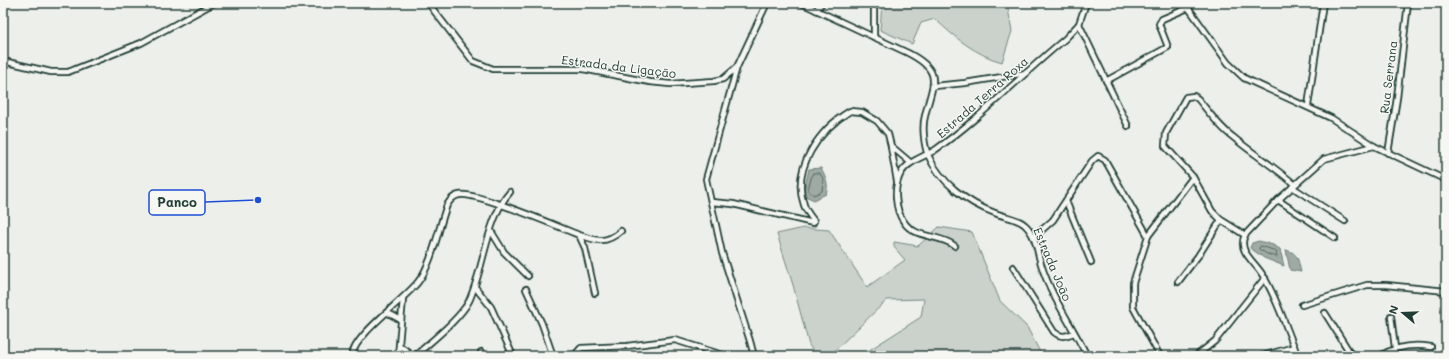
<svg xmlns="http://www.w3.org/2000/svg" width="1449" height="359" font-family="Mali,sans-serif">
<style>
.green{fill:#cbd2cc;stroke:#758880}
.water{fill:#9faaa4;stroke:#6c7e77}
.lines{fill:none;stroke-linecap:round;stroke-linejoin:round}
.shore{stroke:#526961;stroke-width:1}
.minor-casing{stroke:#1f3d34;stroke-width:8}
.minor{stroke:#f6f6f2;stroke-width:4.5}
.labels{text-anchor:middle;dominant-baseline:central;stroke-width:3;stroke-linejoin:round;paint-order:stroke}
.street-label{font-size:12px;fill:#1f3d34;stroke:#f6f6f2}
.leader{fill:none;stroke:#1d4ed8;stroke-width:1.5}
.callout-dot{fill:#1d4ed8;stroke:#f6f6f2;stroke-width:1.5}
.callout{fill:#f6f6f2;stroke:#1d4ed8;stroke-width:1.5}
.callout-label{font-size:13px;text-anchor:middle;font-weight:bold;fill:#1f3d34}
</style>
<rect width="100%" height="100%" fill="#edefea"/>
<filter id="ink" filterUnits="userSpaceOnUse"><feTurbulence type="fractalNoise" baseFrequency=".025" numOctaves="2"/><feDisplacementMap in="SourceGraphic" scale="8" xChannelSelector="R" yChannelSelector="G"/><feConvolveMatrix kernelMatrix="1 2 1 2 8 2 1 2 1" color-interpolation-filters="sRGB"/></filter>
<g filter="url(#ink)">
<g class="green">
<path d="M882 3H1007L1012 31 1002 62C976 55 954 37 935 19L921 23 912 44 880 30Z"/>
<polygon points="939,227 972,232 1000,301 1027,327 1042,356 860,356 921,317 924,299 887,300 829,356 816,356 809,345 793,285 777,234 804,228 829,230 867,287 905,260 894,247 894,242 918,246"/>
</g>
<g class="water">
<path d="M821 168C826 177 829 184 826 194L814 200 803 195 809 169Z"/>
<polygon points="1259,241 1273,245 1280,249 1284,266 1264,258 1250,248 1252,243"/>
<path d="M1286 250C1299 253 1298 261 1301 272L1290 270Z"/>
</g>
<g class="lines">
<g class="shore">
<polygon points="813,173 820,173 823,179 822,191 814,195 808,191"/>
<polygon points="1261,246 1276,251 1277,257 1267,254 1259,249"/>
</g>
<defs>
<g id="minor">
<polyline points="428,3 473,61 493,69 583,69 650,82 670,84 714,81 723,79 737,67"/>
<path d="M801 3 908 53C945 72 932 84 925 116 922 126 924 145 928 155 940 182 967 203 995 213 1004 217 1018 218 1025 225 1036 235 1037 251 1041 264 1051 297 1072 325 1087 356"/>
<polyline points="1185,3 1228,63 1244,78 1331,118 1374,146 1446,180"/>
<polyline points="816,10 822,3"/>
<polyline points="1079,24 1128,126"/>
<polyline points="874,37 874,3"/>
<polyline points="3,61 51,72 68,72 141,43 214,3"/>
<polyline points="1106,81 1168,47 1159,24 1162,19 1188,8"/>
<polyline points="934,86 965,83 1026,73"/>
<polyline points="1308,106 1323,3"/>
<polyline points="891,147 897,181"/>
<polyline points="1388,153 1397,98 1408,3"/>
<polyline points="1292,187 1345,221"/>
<polyline points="1278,200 1335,238"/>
<polyline points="1066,201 1091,262"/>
<path d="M711 202 733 204 813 223 814 221C810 216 806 211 804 205 791 168 820 129 850 111L862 112 877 121 888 134 891 146 911 163"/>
<polyline points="491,231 504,252 528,276"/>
<path d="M1245 235 1221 220 1212 211 1193 177 1165 146 1166 133 1186 97 1194 96 1198 99C1209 112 1219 127 1233 137 1253 154 1275 167 1294 184"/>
<polyline points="1034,237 1053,220 1092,161 1098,156 1105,160 1148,236"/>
<path d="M955 246C940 234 915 239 904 222 895 210 893 187 901 173 908 161 924 157 935 150 982 117 1021 75 1065 39L1079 24 1086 3"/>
<path d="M1013 267 1054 332C1061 338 1066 336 1074 333"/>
<polyline points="1178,282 1198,256 1221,220"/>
<polyline points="475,287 491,307 513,356"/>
<polyline points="526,289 542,324 553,356"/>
<path d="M595 293 585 248 579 235C597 241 606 244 621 231"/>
<polyline points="1302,305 1367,285 1386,285 1446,291"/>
<polyline points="388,313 401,320"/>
<polyline points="1325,313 1352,356"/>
<polyline points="1391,316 1395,348"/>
<polyline points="400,346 414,356"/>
<polyline points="481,352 483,356"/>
<path d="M352 356C354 335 403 301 418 282 432 265 439 226 447 205 450 200 453 196 459 195 475 191 559 227 579 235"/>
<polyline points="398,356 403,299"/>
<path d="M415 356C430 342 460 319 469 301 484 269 487 217 510 192"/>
<polyline points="574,356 581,348 627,346 675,340 726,356"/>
<polyline points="754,356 750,341 722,253 706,179 737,67 767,3"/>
<polyline points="1160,356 1133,307 1133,283 1148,236 1193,177"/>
<polyline points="1196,356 1215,341 1265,278"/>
<polyline points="1262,356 1294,347"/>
<path d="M1298 356C1286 329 1278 299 1262 274 1254 261 1237 251 1245 235L1278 200 1324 159 1374 146"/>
<path d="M1380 356C1396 346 1413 344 1431 347"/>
</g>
</defs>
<use href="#minor" class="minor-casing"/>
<use href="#minor" class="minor"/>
</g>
</g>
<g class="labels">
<g class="street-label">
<text transform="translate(619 66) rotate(7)">Estrada da Ligação</text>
<text transform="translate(1388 77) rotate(-83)">Rua Serrana</text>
<text transform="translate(982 97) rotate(-41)">Estrada Terra Roxa</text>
<text transform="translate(1053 264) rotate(67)">Estrada João</text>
</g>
</g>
<path class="leader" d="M258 200L205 202"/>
<circle class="callout-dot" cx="258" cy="200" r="4"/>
<rect class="callout" x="149" y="190" width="56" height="25" rx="4"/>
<g class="callout-label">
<text x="177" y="207">Panco</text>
</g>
<rect width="1449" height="359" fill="none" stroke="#f6f6f2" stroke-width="16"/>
<rect x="8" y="8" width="1433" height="343" fill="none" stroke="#1f3d34" stroke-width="1.5" filter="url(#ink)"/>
<g transform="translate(1403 313) rotate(289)" stroke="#f6f6f2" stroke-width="3" paint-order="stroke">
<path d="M0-3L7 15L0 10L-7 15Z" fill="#1f3d34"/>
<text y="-6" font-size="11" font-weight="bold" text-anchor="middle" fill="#1f3d34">N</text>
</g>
</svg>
